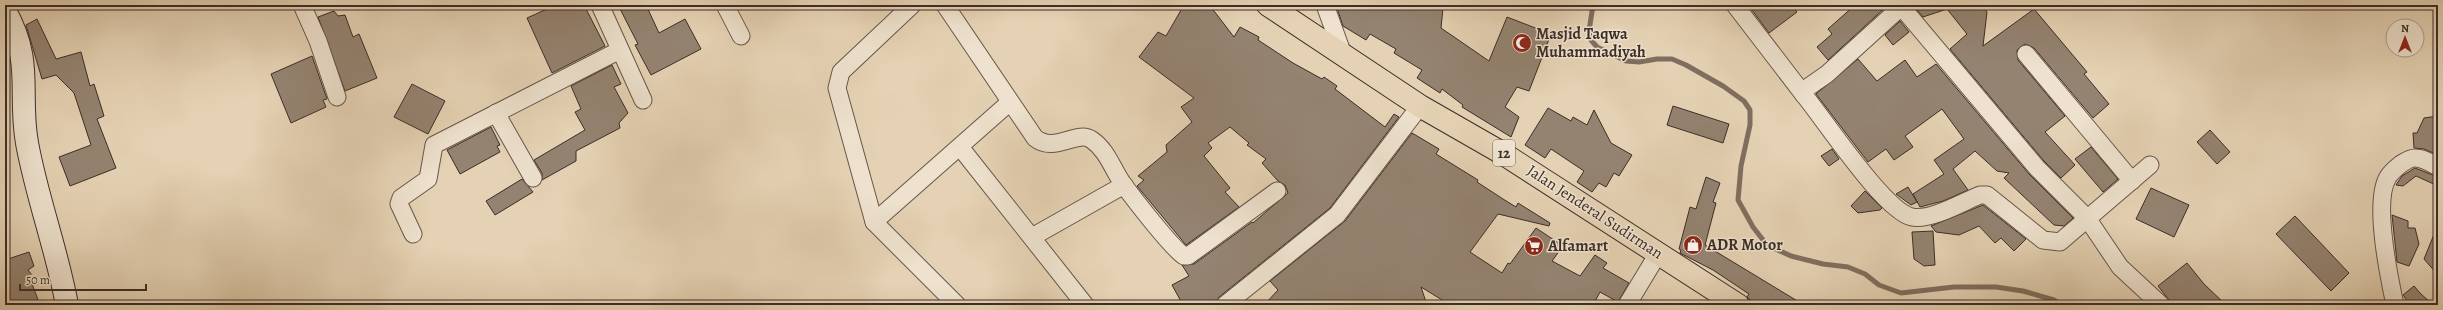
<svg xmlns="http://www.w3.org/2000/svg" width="2443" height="310" font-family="Alegreya,serif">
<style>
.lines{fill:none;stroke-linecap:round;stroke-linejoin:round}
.stream{stroke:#7f6e5f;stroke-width:5}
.building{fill:#948371;stroke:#3c2d28}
.street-casing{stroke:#66564b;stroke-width:19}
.secondary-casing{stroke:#3c2d28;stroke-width:24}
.highway-casing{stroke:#3c2d28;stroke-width:24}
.street{stroke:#eee2ce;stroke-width:17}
.secondary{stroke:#eee2ce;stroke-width:22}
.highway{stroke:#e5d2b4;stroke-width:22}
.labels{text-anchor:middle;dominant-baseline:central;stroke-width:3;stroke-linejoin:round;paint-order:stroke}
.shield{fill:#eee2ce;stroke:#71635a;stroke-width:1}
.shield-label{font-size:15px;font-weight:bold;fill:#3c2d28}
.poi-label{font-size:16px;font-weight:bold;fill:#3c2d28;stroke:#eee2ce;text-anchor:start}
.street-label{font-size:16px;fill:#3c2d28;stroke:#eee2ce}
</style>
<rect width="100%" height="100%" fill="#e5d2b4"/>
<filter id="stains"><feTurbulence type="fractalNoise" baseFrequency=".005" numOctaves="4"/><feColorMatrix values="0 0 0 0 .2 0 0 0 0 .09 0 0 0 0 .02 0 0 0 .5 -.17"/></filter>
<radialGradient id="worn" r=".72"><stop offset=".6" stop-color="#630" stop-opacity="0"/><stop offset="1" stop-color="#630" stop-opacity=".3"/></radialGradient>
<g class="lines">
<polyline class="stream" points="1593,5 1589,31 1591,40 1597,47 1626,61 1639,62 1657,59 1672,59 1686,65 1723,86 1744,101 1750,110 1750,125 1741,166 1738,200 1753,227 1767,245 1791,256 1823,264 1848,267 1865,274 1879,285 1901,293 1954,287 1996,287 2023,291 2054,300 2062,305"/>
</g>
<g class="building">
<polygon points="556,5 584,5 605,46 552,73 527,18"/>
<polygon points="618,5 646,5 659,33 685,19 701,49 651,75 635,45 638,44"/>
<polygon points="1184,5 1207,5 1214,11 1234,37 1240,27 1259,37 1258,40 1293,63 1322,79 1324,77 1337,86 1335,89 1385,127 1394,114 1399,117 1330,208 1219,297 1215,305 1183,305 1172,285 1189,276 1182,265 1194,264 1252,222 1253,223 1288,193 1285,185 1278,181 1262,163 1266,159 1247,145 1249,143 1230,127 1208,143 1212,148 1204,156 1230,188 1225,192 1239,207 1186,245 1137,186 1144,180 1138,176 1167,152 1166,145 1192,122 1181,107 1194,98 1139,57 1158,32 1166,36"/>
<polygon points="1336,5 1438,5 1443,8 1441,28 1489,61 1507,17 1551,34 1529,91 1517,87 1505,107 1519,117 1511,137 1462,107 1463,105 1442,89 1440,93 1417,78 1422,70 1394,53 1396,49 1370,34 1366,40 1343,26"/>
<polygon points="1757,5 1791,5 1797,12 1769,33 1752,10"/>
<polygon points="1855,5 1888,5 1828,60 1817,47 1832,34 1828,29"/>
<polygon points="1913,5 1982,5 1987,12 1983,46 2034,9 2087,72 2084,74 2109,104 2093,118 2034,48 2025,44 2017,50 2018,60 2065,116 2045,132 2075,165 2061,178 2044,161 1950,49 1967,34 1947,9 1923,17"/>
<polygon points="334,11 338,16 345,15 353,37 359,34 377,78 345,91 318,17"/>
<polygon points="37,19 56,59 81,52 90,86 94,84 104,116 97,119 116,168 70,186 59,157 91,145 74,93 56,75 42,79 26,25"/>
<polygon points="1900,21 1909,32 1893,45 1885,35"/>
<polygon points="312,56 327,99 323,100 326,107 291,123 271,74"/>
<polygon points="1858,59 1877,81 1905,60 1917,77 1936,64 2029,174 2073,218 2064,226 2054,225 2004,178 2009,173 1997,171 1975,151 1953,169 1968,190 1943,201 1920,207 1913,194 1944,174 1934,160 1964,139 1942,109 1905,136 1913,147 1894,160 1886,149 1868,162 1816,94"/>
<polygon points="612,65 621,84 614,87 628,113 619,123 620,128 576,151 576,161 542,180 542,173 534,160 585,130 575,112 581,109 571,86"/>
<polygon points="412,84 445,101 428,134 394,117"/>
<polygon points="1673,106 1729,124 1723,143 1667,125"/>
<polygon points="1548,108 1571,121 1573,117 1587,125 1594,110 1611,143 1632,155 1619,176 1614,173 1606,187 1599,183 1592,192 1577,182 1584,171 1551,149 1545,158 1525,145"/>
<polygon points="2438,116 2438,155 2424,149 2414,148 2413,133 2417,133 2424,118"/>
<polygon points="491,127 500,145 497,146 500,152 460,174 447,150"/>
<polygon points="2210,130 2230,152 2217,164 2197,142"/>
<polygon points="1412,133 1439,149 1436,154 1478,180 1477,182 1503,199 1516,207 1518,203 1550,223 1549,226 1498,214 1470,252 1502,273 1508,263 1510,264 1536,228 1563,246 1552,261 1580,276 1595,255 1607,263 1603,268 1629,283 1618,302 1600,292 1593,305 1458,305 1450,300 1447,303 1421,287 1427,305 1264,305 1278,290 1270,281 1345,221"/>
<polygon points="2091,147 2118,179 2103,192 2075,159"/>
<polygon points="1832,149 1839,159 1829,166 1821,156"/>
<polygon points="2415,168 2438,177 2438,186 2416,176 2403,186 2396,185 2402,176"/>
<polygon points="1706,177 1720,183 1713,202 1716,203 1705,245 1804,305 1759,305 1749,299 1747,297 1749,294 1713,270 1680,253 1681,250 1679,249 1690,207 1696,209"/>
<polygon points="522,179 533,192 495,215 486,201"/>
<polygon points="1908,187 1917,202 1911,205 1896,194"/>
<polygon points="2151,188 2189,205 2174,237 2136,219"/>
<polygon points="1865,191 1882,208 1880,210 1858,213 1851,206"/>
<polygon points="1983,205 2026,239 2014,251 2001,238 1995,243 1979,226 1959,235 1936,232 1931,226"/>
<polygon points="2392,215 2408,221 2408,228 2415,228 2419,244 2409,266 2397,262"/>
<polygon points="2295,216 2349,273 2331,291 2276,234"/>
<polygon points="2437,227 2438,227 2438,275 2424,259"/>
<polygon points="1933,231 1935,265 1924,266 1914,259 1912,232"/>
<polygon points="29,252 34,266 28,270 32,275 29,276 40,305 5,305 5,260"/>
<polygon points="2187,263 2204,284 2226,305 2173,305 2158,286"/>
<polygon points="2414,286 2420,293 2433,305 2410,305 2403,295"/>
</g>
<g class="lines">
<defs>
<g id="street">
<polyline points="302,5 318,41 337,97"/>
<polyline points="600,5 643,100"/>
<polyline points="725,5 741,36"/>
<polyline points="912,5 841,72 837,88 874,222 957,305"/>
<path d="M945 5 1035 138C1055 154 1077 129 1092 140 1107 150 1113 170 1123 184 1134 199 1171 247 1184 256H1188L1277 191"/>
<polyline points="1325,5 1342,52"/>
<polyline points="1735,5 1804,95"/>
<polyline points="1900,5 2037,168 2087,218 2120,267 2161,305"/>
<path d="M1901 7 1827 74 1804 90V95C1824 119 1885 212 1912 217 1930 221 1963 202 1980 195H1987L2043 240 2060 242 2150 165"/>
<polyline points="2026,54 2132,181"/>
<polyline points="496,113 533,178"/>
<polyline points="960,147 1085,305"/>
<polyline points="874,222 1010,102"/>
<polyline points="413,234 399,204 401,198 428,179 434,145 620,50"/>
<polyline points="1032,237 1124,185"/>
<polyline points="1225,305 1337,215 1420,106"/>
<polyline points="1627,305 1659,252"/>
<path d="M2395 305C2389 277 2373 201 2388 177 2391 172 2396 168 2401 164 2406 161 2410 158 2415 158 2423 158 2431 163 2438 167"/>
</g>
<path id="secondary" d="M5 11C34 62 18 92 27 143 37 198 57 250 67 305"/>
<polyline id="highway" points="1268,5 1420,106 1502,153 1738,305"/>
</defs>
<use href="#street" class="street-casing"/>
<use href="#secondary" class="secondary-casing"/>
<use href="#highway" class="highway-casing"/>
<use href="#street" class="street"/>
<use href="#secondary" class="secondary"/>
<use href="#highway" class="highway"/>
</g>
<defs>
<symbol id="mosque-disc" viewBox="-11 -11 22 22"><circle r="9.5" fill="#8f2418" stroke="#eee2ce"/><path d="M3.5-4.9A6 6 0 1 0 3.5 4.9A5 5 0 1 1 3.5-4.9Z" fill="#fff"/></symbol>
<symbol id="shop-disc" viewBox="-11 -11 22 22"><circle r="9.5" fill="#8f2418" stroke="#eee2ce"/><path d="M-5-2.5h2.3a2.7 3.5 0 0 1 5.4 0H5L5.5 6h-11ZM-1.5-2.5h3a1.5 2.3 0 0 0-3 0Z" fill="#fff"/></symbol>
<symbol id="supermarket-disc" viewBox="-11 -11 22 22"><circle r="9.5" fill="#8f2418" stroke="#eee2ce"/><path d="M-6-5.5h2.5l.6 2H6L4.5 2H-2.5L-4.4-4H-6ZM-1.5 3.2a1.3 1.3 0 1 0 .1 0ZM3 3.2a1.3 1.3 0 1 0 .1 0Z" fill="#fff"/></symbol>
</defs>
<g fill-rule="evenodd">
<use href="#mosque-disc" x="1511" y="32" width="22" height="22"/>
<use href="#shop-disc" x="1682" y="234" width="22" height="22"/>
<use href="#supermarket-disc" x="1523" y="235" width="22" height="22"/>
</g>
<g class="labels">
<rect class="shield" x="1493" y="140" width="22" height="26" rx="3"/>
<g class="shield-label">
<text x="1504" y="153">12</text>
</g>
<g class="poi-label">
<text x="1536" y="34">Masjid Taqwa<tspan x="1536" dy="18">Muhammadiyah</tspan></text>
<text x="1707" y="245">ADR Motor</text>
<text x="1548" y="246">Alfamart</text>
</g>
<g class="street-label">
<text transform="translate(1595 212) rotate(33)">Jalan Jenderal Sudirman</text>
</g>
</g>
<rect width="2443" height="310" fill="none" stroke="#e5d2b4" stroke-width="20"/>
<rect x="6" y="6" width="2431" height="298" fill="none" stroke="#3c2d28" stroke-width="2"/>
<rect x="10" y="10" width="2423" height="290" fill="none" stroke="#3c2d28"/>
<g transform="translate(2405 38)"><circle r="19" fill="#eee2ce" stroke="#a79a8c"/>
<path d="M0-3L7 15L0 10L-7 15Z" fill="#8f2418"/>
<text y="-6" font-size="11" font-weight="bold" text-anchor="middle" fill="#3c2d28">N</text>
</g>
<path d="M20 284v6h126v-6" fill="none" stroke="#3c2d28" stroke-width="2"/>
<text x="26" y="284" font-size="12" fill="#3c2d28" stroke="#eee2ce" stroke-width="3" paint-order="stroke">50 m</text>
<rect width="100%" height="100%" filter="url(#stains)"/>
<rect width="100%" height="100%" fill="url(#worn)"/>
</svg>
